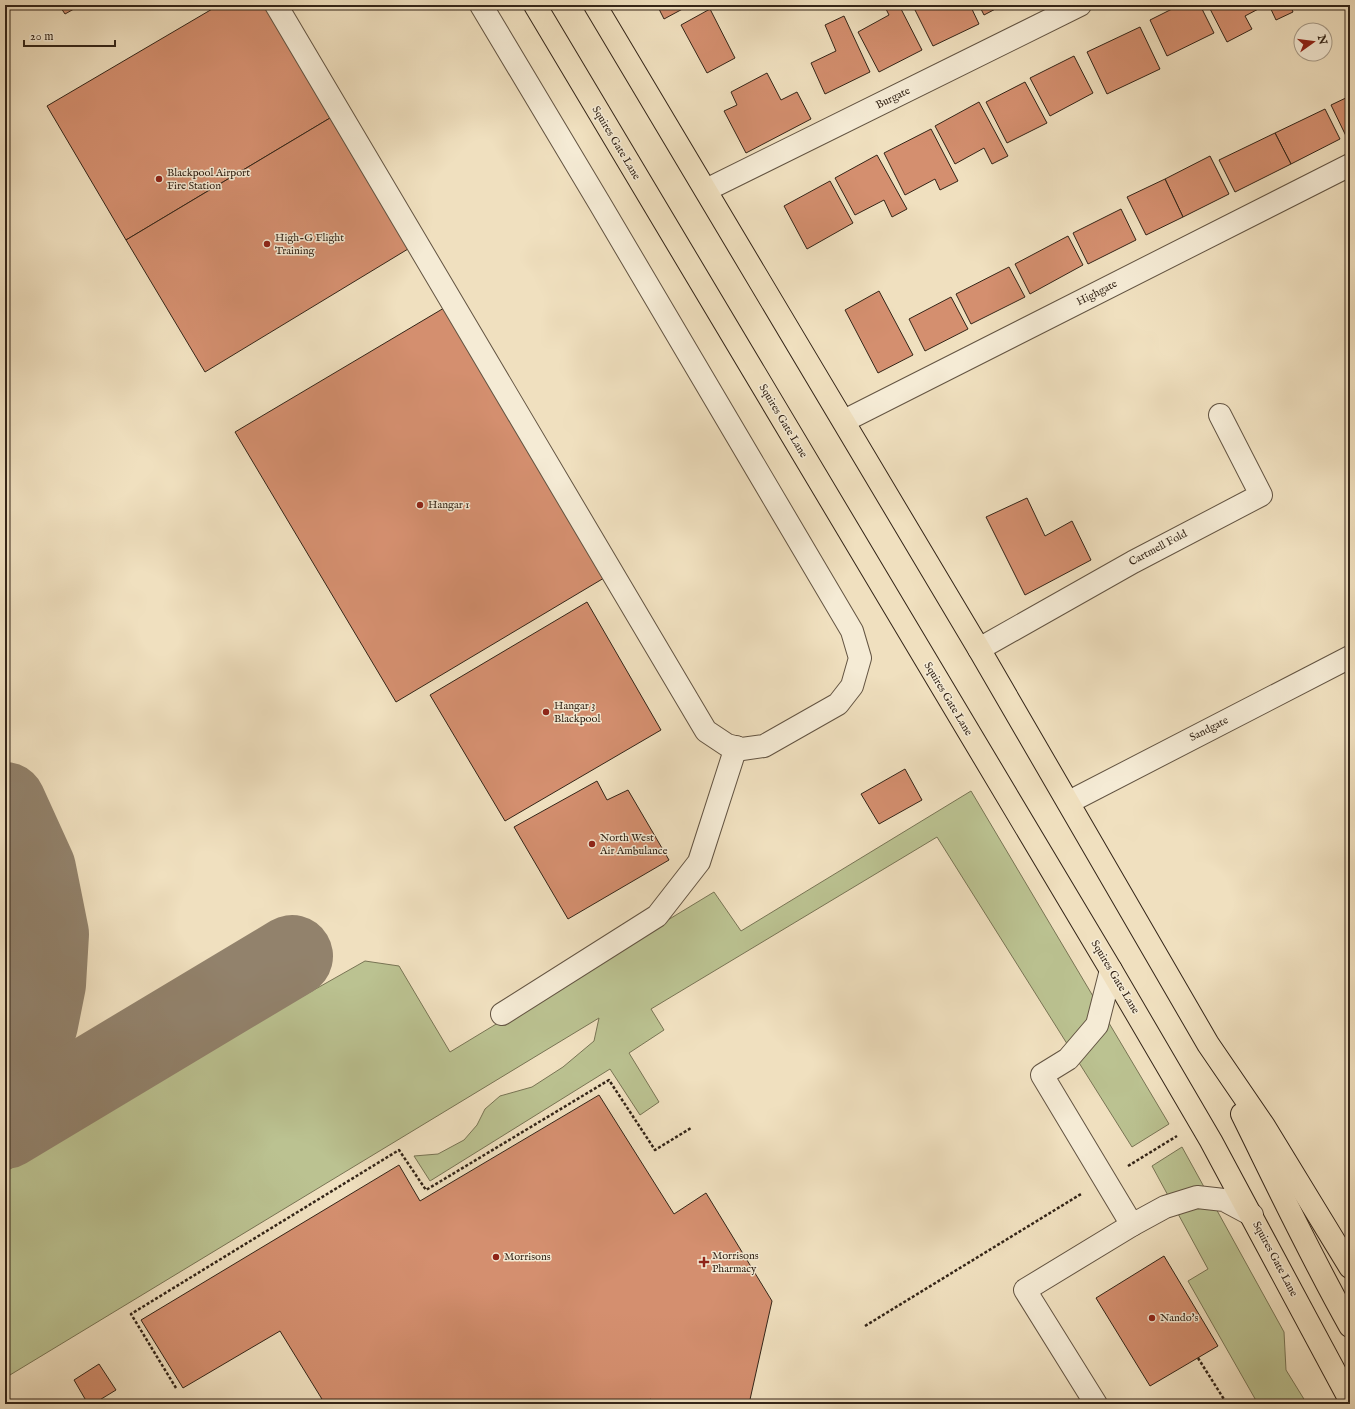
<svg xmlns="http://www.w3.org/2000/svg" width="1355" height="1409" font-family="'IM FELL English',serif">
<style>
.green{fill:#bbc291;stroke:#787454}
.lines{fill:none;stroke-linecap:round;stroke-linejoin:round}
.taxiway{stroke:#92826c;stroke-width:82}
.building{fill:#d48f6f;stroke:#342518}
.minor-casing{stroke:#635442;stroke-width:24}
.major-casing{stroke:#342518;stroke-width:24}
.path{stroke:#342518;stroke-width:2.5;stroke-dasharray:3 2;stroke-linecap:butt}
.minor{stroke:#f5ebd5;stroke-width:22}
.major{stroke:#f0e0bf;stroke-width:22}
.poi-dot{fill:#8f2418;stroke:#f5ebd5;stroke-width:1.5}
.labels{text-anchor:middle;dominant-baseline:central;stroke-width:3;stroke-linejoin:round;paint-order:stroke}
.street-label{font-size:11px;fill:#342518;stroke:#f5ebd5}
.poi-label{font-size:11px;fill:#342518;stroke:#f5ebd5;text-anchor:start}
</style>
<rect width="100%" height="100%" fill="#f0e0bf"/>
<filter id="stains"><feTurbulence type="fractalNoise" baseFrequency=".005" numOctaves="4"/><feColorMatrix values="0 0 0 0 .2 0 0 0 0 .09 0 0 0 0 .02 0 0 0 .5 -.17"/></filter>
<radialGradient id="worn" r=".72"><stop offset=".6" stop-color="#630" stop-opacity="0"/><stop offset="1" stop-color="#630" stop-opacity=".3"/></radialGradient>
<g class="green">
<polygon points="971,791 1169,1124 1132,1147 937,837 651,1009 664,1030 629,1053 659,1102 640,1115 610,1069 430,1181 414,1156 438,1154 464,1140 477,1125 485,1109 500,1096 532,1087 563,1067 594,1041 599,1018 5,1378 5,1172 215,1046 365,961 399,966 450,1052 714,892 741,931"/>
<polygon points="1182,1147 1284,1332 1286,1370 1307,1404 1258,1404 1188,1281 1208,1269 1152,1166"/>
</g>
<g class="lines">
<g class="taxiway">
<polyline points="5,803 35,869 48,934 45,984 37,1024 17,1065 5,1084"/>
<polyline points="5,1128 292,956"/>
</g>
</g>
<g class="building">
<polygon points="59,5 81,5 65,14"/>
<polygon points="219,5 264,5 330,118 126,240 47,106"/>
<polygon points="657,5 690,5 664,19"/>
<polygon points="884,5 899,5 922,50 879,72 858,32 889,15"/>
<polygon points="915,5 970,5 979,24 933,46 913,6"/>
<polygon points="979,5 1003,5 984,15"/>
<polygon points="1180,5 1200,5 1214,33 1167,56 1150,20"/>
<polygon points="1208,5 1264,5 1264,6 1245,16 1252,29 1227,42"/>
<polygon points="1269,5 1290,5 1293,12 1276,20"/>
<polygon points="710,9 735,58 707,73 681,25"/>
<polygon points="844,16 870,72 825,94 811,63 836,51 825,25"/>
<polygon points="1140,27 1160,69 1107,94 1087,52"/>
<polygon points="1074,56 1093,93 1050,116 1030,78"/>
<polygon points="767,73 781,100 797,92 811,119 746,153 724,111 737,105 731,92"/>
<polygon points="1025,82 1047,123 1007,143 986,102"/>
<polygon points="1350,96 1350,133 1346,136 1331,105"/>
<polygon points="979,102 1008,156 992,164 984,148 955,164 935,126"/>
<polygon points="1325,109 1340,139 1291,164 1275,133"/>
<polygon points="330,118 408,249 205,372 126,240"/>
<polygon points="931,129 958,181 940,190 935,179 905,195 884,153"/>
<polygon points="1275,133 1291,164 1235,192 1219,160"/>
<polygon points="877,155 907,209 892,217 884,200 855,215 835,178"/>
<polygon points="1210,156 1229,194 1183,217 1165,179"/>
<polygon points="1165,179 1183,217 1146,235 1127,197"/>
<polygon points="830,181 853,223 807,249 784,206"/>
<polygon points="1121,209 1136,240 1088,264 1073,233"/>
<polygon points="1068,236 1083,265 1030,294 1015,264"/>
<polygon points="1009,267 1025,297 971,324 956,294"/>
<polygon points="879,291 913,355 878,373 845,310"/>
<polygon points="951,297 968,329 925,351 909,319"/>
<polygon points="444,308 604,578 396,702 235,432"/>
<polygon points="1027,498 1045,536 1072,521 1091,560 1025,595 986,517"/>
<polygon points="587,602 661,730 505,821 430,695"/>
<polygon points="905,769 922,800 879,824 861,794"/>
<polygon points="597,781 607,800 628,790 669,860 568,919 514,827"/>
<polygon points="599,1095 674,1214 706,1193 772,1301 749,1404 654,1404 651,1399 643,1404 325,1404 280,1331 183,1388 141,1320 399,1165 420,1201"/>
<polygon points="1164,1256 1218,1346 1150,1386 1096,1298"/>
<polygon points="99,1364 116,1390 93,1404 88,1404 74,1380"/>
</g>
<g class="lines">
<defs>
<g id="minor">
<polyline points="276,5 706,731 727,745 742,749 764,746 838,704 852,686 860,658 852,631 600,204 481,5"/>
<polyline points="706,190 1080,5"/>
<polyline points="844,421 1350,165"/>
<polyline points="979,649 1133,562 1261,495 1220,415"/>
<polyline points="1069,802 1350,657"/>
<polyline points="1111,970 1097,1025 1068,1059 1042,1075 1132,1225"/>
<polyline points="502,1014 657,916 699,862 736,747"/>
<polyline points="1096,1404 1025,1290 1132,1225 1165,1207 1197,1197 1224,1200 1252,1215"/>
</g>
<g id="major">
<polyline points="535,5 1111,970 1211,1141 1350,1400"/>
<polyline points="595,5 979,649 1208,1044 1264,1126 1350,1267"/>
<path d="M1242 1114C1277 1185 1311 1257 1350 1326"/>
</g>
</defs>
<use href="#minor" class="minor-casing"/>
<use href="#major" class="major-casing"/>
<g class="path">
<polyline points="1128,1166 1177,1136"/>
<polyline points="865,1326 1081,1194"/>
<polyline points="1198,1358 1227,1404"/>
<polyline points="176,1388 131,1314 399,1150 426,1190 609,1080 655,1150 691,1128"/>
</g>
<use href="#minor" class="minor"/>
<use href="#major" class="major"/>
</g>
<g class="poi-dot">
<circle cx="159" cy="179" r="4"/>
<circle cx="267" cy="244" r="4"/>
<circle cx="420" cy="505" r="4"/>
<circle cx="546" cy="712" r="4"/>
<circle cx="592" cy="844" r="4"/>
<circle cx="496" cy="1257" r="4"/>
<path d="M702 1256h4v4h4v4h-4v4h-4v-4h-4v-4h4z"/>
<circle cx="1152" cy="1318" r="4"/>
</g>
<g class="labels">
<g class="street-label">
<text transform="translate(893 98) rotate(-26)">Burgate</text>
<text transform="translate(616 143) rotate(59)">Squires Gate Lane</text>
<text transform="translate(1097 293) rotate(-27)">Highgate</text>
<text transform="translate(783 421) rotate(59)">Squires Gate Lane</text>
<text transform="translate(1158 548) rotate(-28)">Cartmell Fold</text>
<text transform="translate(948 699) rotate(59)">Squires Gate Lane</text>
<text transform="translate(1209 729) rotate(-27)">Sandgate</text>
<text transform="translate(1115 977) rotate(59)">Squires Gate Lane</text>
<text transform="translate(1275 1259) rotate(62)">Squires Gate Lane</text>
</g>
<g class="poi-label">
<text x="167" y="173">Blackpool Airport<tspan x="167" dy="13">Fire Station</tspan></text>
<text x="275" y="238">High-G Flight<tspan x="275" dy="13">Training</tspan></text>
<text x="428" y="505">Hangar 1</text>
<text x="554" y="706">Hangar 3<tspan x="554" dy="13">Blackpool</tspan></text>
<text x="600" y="838">North West<tspan x="600" dy="13">Air Ambulance</tspan></text>
<text x="712" y="1256">Morrisons<tspan x="712" dy="13">Pharmacy</tspan></text>
<text x="504" y="1257">Morrisons</text>
<text x="1160" y="1318">Nando's</text>
</g>
</g>
<rect width="1355" height="1409" fill="none" stroke="#f0e0bf" stroke-width="20"/>
<rect x="6" y="6" width="1343" height="1397" fill="none" stroke="#342518" stroke-width="2"/>
<rect x="10" y="10" width="1335" height="1389" fill="none" stroke="#342518"/>
<g transform="translate(1313 42) rotate(76)"><circle r="19" fill="#f5ebd5" stroke="#a89c89"/>
<path d="M0-3L7 15L0 10L-7 15Z" fill="#8f2418"/>
<text y="-6" font-size="11" font-weight="bold" text-anchor="middle" fill="#342518">N</text>
</g>
<path d="M24 40v6h91v-6" fill="none" stroke="#342518" stroke-width="2"/>
<text x="30" y="40" font-size="12" fill="#342518" stroke="#f5ebd5" stroke-width="3" paint-order="stroke">20 m</text>
<rect width="100%" height="100%" filter="url(#stains)"/>
<rect width="100%" height="100%" fill="url(#worn)"/>
</svg>
